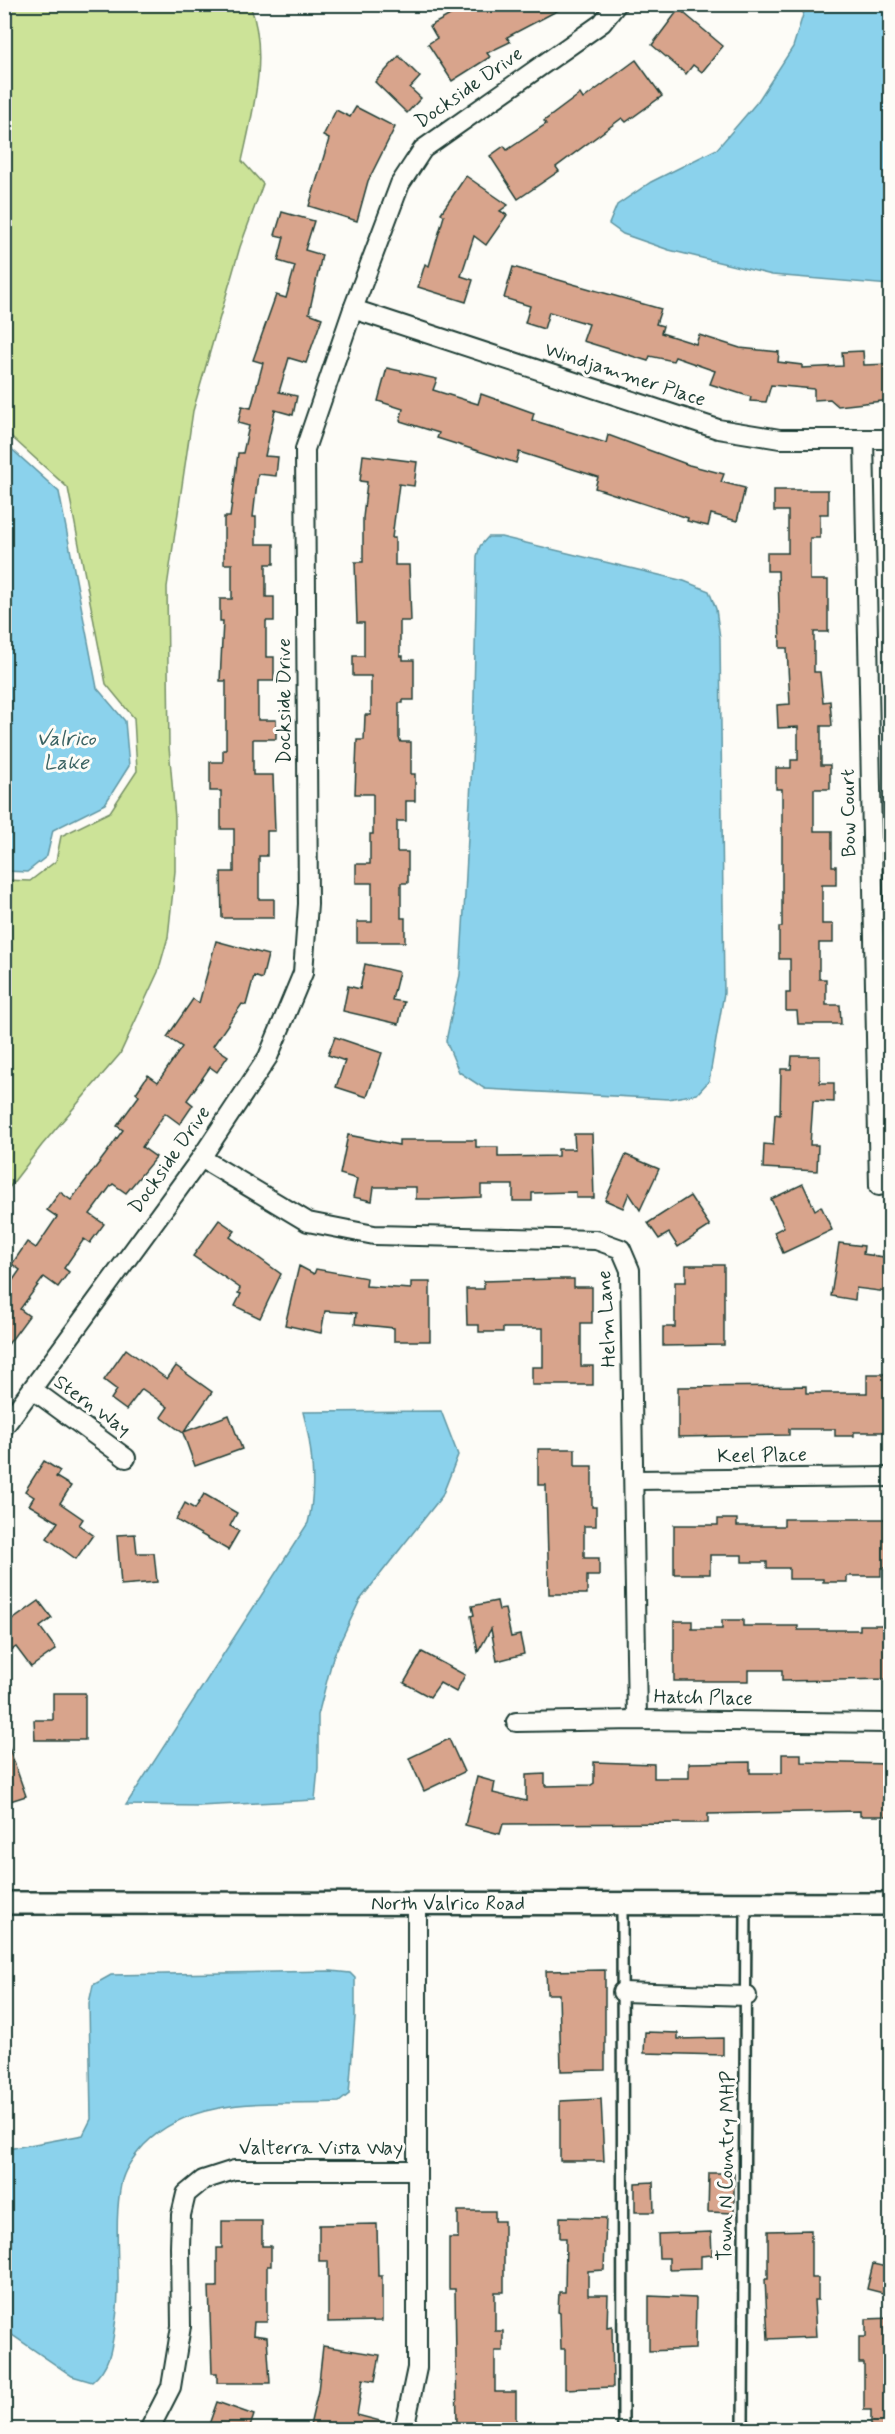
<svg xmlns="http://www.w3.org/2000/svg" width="895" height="2434" font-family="Mynerve,sans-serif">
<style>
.green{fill:#cce398;stroke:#769066;stroke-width:1.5}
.water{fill:#8bd2ec;stroke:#6096a2;stroke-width:1.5}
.building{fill:#d8a48c;stroke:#1f3d34;stroke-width:1.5}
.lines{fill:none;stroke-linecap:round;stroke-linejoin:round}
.service-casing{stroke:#1f3d34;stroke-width:14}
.minor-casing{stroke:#1f3d34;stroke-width:22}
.tertiary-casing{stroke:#1f3d34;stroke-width:26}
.service{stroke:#fdfcf7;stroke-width:9}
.minor{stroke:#fdfcf7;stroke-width:18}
.tertiary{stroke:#fdfcf7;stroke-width:21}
.labels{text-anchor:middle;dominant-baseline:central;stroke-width:6;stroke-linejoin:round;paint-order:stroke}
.street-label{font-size:20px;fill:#1f3d34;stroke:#fdfcf7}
.water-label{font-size:21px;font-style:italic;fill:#3a6262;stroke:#fdfcf7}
</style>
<rect width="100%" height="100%" fill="#fdfcf7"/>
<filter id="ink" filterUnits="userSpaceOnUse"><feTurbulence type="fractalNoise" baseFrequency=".0167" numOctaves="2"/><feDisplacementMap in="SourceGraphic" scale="12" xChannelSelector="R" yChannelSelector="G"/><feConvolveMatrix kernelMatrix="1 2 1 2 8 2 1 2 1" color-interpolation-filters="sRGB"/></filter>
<g filter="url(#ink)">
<path class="green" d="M5 4 250 5C269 54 253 111 242 161L263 184 240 247 193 411 167 587 169 747 175 818V871L168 937 158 972 120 1054 42 1145 5 1193V880L30 881 56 861 61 836 110 812 137 771 134 718 106 684 68 488 5 431Z"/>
<g class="water">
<polygon points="806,5 890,5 890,285 772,275 669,250 623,234 609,224 617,205 651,182 717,149 758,101 793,47"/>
<polygon points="5,443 59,492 97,688 125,721 129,766 105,804 53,830 47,856 27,872 5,871"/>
<polygon points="488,537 501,537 684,581 709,591 716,609 720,638 724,993 709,1081 697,1094 668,1099 485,1089 459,1072 446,1041 460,975 465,894 473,743 477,556 480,546"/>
<path d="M441 1411 458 1455 442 1496 360 1600 333 1657 318 1715V1768L315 1800 199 1806 126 1805 308 1523C317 1489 312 1445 303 1412Z"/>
<path d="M331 1971 350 1973 355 1978V2017L349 2094 339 2102C274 2105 193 2094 144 2145 134 2156 124 2169 121 2184 112 2230 123 2279 115 2325 112 2347 110 2367 92 2382L72 2376 5 2330V2153L8 2149 83 2135 91 2119 89 2003 93 1985 111 1975Z"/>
</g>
<g class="building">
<polygon points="470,4 570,4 507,37 510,42 487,53 490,57 452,81 428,44 437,38 430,26"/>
<polygon points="679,9 723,46 702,72 693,65 686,74 652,45"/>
<polygon points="399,56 420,77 410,88 421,98 407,113 375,82"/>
<polygon points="636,60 662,96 626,122 622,118 556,167 559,171 518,199 490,156 504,146 507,150 546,124 544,121 580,94 583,99"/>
<polygon points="356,107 395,127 368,181 357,221 309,206 329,139 323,136 336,110 350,117"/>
<polygon points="466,176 508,205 500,211 507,215 486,245 474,236 461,276 473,280 466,302 418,287 425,264 429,266 444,216 441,213"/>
<polygon points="282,212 314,221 305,250 322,255 309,313 322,318 306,363 289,358 279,392 297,396 293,415 275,410 265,456 278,457 276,476 258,474 253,517 256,517 256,544 274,544 274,564 266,564 266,597 274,597 274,621 266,621 266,657 274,657 274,681 258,681 258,720 276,720 276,739 253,739 253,775 273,775 275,831 267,831 267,856 259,856 259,899 274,899 274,918 222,918 221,872 234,872 234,829 221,829 221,791 210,791 210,762 223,762 223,750 226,750 226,681 220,681 223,621 220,621 220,599 232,599 232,564 224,564 224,517 230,517 238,453 243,453 249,426 238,423 242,406 251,408 263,363 253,360 276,295 286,298 295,266 278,261 284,237 275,235"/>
<polygon points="513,267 661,309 656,324 663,326 661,333 696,344 699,335 740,348 779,352 778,362 802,365 802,368 843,366 842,352 863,351 864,365 891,364 891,400 838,406 830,399 814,400 814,389 771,385 766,402 750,401 751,397 710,384 715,371 675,357 673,361 650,356 648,361 583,341 589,324 549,312 544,329 525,323 530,306 504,298"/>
<polygon points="387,368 437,379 433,390 478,404 481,394 534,413 532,420 606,443 608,435 689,465 724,474 721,482 745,488 737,521 711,514 708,526 687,521 688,518 595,488 598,477 519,452 516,463 437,438 439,433 400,421 403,409 378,401"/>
<polygon points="363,455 417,462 414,486 399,484 392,538 395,538 395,565 409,565 411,621 400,621 400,656 403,656 403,660 414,660 414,700 403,700 403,703 399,703 399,738 401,742 411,742 411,774 415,774 415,801 406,801 406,821 397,821 397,852 408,852 408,883 401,883 401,918 405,918 405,942 357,942 357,922 372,922 372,883 356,883 356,864 370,864 370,834 373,834 373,794 355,794 357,740 364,740 365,715 371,715 371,676 353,676 353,656 364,656 364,623 357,623 355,562 363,562 363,518 367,482 360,481"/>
<polygon points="774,490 828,490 828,514 820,514 820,538 810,538 810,580 828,580 828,632 814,632 814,672 820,672 823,702 830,701 832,726 821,726 821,765 830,765 830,789 814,789 814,831 832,831 832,866 836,866 836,885 822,885 822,924 833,924 833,943 819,943 819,979 826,979 826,1005 840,1005 841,1024 798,1024 797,1011 786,1011 786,993 790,993 790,959 779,959 779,927 782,927 782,789 776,789 776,768 791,768 791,760 798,760 798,727 778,728 777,705 790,704 787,648 780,648 778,571 767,571 767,553 788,553 788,511 774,511"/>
<polygon points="216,941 268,955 262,979 254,976 246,1005 242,1004 213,1046 228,1056 217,1072 210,1067 187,1100 193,1105 180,1124 165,1113 142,1147 156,1157 126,1193 113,1184 110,1187 90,1214 104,1224 90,1243 84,1239 64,1268 69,1272 58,1287 44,1277 20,1309 29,1316 4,1350 4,1293 20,1270 12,1264 27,1242 36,1248 57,1217 47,1210 60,1192 71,1200 105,1155 123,1130 117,1126 139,1096 136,1093 148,1075 158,1082 182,1047 167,1037 193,999 199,1003"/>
<polygon points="365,964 399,972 392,1000 404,1002 399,1024 343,1011 348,986 360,989"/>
<polygon points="335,1037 382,1053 367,1097 336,1087 345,1061 328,1055"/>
<polygon points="792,1056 820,1056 820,1083 834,1083 834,1102 813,1101 810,1145 818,1145 817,1171 763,1168 764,1144 773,1145 775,1114 780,1115 781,1069 791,1069"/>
<polygon points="574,1134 592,1134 594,1198 576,1198 576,1192 532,1193 532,1201 513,1201 513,1185 481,1185 481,1197 435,1199 416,1199 416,1187 374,1187 372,1201 353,1197 357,1179 340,1174 348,1135 399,1145 399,1140 476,1140 476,1147 498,1147 498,1157 558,1156 558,1149 575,1149"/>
<polygon points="626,1155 659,1169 640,1210 629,1193 623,1208 605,1200"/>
<polygon points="803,1184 815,1210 821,1206 832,1230 783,1253 774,1232 784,1227 771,1199"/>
<polygon points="690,1196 710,1226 678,1247 669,1233 659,1239 648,1223"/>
<polygon points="219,1220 235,1231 230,1237 281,1274 260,1318 235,1306 241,1294 238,1293 240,1288 193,1256"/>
<polygon points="839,1243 864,1246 863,1254 891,1258 887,1292 856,1288 855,1300 831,1296"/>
<polygon points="686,1265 724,1265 724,1345 663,1346 663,1327 675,1327 675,1282 686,1282"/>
<polygon points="299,1266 314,1274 316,1269 367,1278 366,1286 411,1289 411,1282 430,1282 430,1341 394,1341 394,1328 355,1324 356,1313 325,1311 321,1333 285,1325"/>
<polygon points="556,1279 574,1279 574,1287 592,1287 592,1323 581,1323 581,1366 593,1366 593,1385 532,1385 532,1367 543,1367 543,1328 503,1328 503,1332 479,1332 479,1325 467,1325 466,1289 484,1289 484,1281"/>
<polygon points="126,1349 167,1379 176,1366 212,1392 184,1432 229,1415 242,1449 195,1466 183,1433 161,1417 168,1407 142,1389 126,1410 111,1399 117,1390 104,1380"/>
<polygon points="867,1374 891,1374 891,1410 886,1410 886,1432 854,1432 854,1436 835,1436 835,1429 789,1429 789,1435 678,1437 678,1387 806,1386 806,1393 867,1393"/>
<polygon points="538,1449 575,1449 575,1466 592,1466 592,1507 596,1507 596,1526 584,1526 584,1558 599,1558 599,1576 587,1576 587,1594 549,1594 546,1485 538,1485"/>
<polygon points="44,1461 60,1471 56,1477 71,1486 60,1503 83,1519 79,1525 93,1535 76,1559 47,1538 58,1522 29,1505 34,1497 25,1491"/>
<polygon points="204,1494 237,1513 230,1526 239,1531 228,1550 176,1520 185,1503 195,1509"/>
<polygon points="718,1519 737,1519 737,1526 784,1526 784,1519 891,1519 891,1568 881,1568 881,1576 847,1576 847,1582 823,1582 823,1579 789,1579 789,1568 767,1568 767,1562 742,1562 742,1555 710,1555 710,1574 674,1574 674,1525 718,1525"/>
<polygon points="135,1534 137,1553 154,1553 157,1582 121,1585 117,1535"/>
<polygon points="39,1601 52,1618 40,1627 56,1649 31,1667 16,1647 4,1655 4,1626"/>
<polygon points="497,1601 499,1610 505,1609 511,1637 520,1635 524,1654 497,1661 491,1629 478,1652 471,1616 474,1615 472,1606"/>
<polygon points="722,1620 743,1620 743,1626 798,1626 798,1630 860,1630 860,1625 891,1625 891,1679 782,1681 782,1670 748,1670 748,1681 674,1681 674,1621 692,1621 692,1629 722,1629"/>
<polygon points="422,1652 465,1675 456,1692 440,1683 430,1697 404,1683"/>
<polygon points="53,1693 85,1693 85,1740 35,1740 34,1720 53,1720"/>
<polygon points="449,1739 464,1772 424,1791 409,1758"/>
<polygon points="7,1742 26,1796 4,1803 4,1743"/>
<polygon points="782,1754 801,1754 801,1762 889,1764 891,1816 860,1816 860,1811 708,1814 708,1823 503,1824 500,1834 465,1825 477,1777 495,1782 493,1793 526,1801 526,1775 545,1774 545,1786 591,1785 594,1783 594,1762 654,1764 654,1778 689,1778 689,1763 750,1762 750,1773 782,1773"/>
<polygon points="605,1970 605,2070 561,2071 559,1994 547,1994 546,1971"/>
<polygon points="645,2032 678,2033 678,2039 723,2038 723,2055 644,2053"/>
<polygon points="601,2099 604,2161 560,2161 560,2101"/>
<polygon points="709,2173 734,2173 734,2213 708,2212"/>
<polygon points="653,2182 654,2212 635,2212 635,2183"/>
<polygon points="458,2211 495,2211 495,2221 504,2221 504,2292 495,2292 495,2331 503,2331 503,2351 495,2351 495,2392 516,2392 516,2428 457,2428 455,2289 449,2289 449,2238 458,2238"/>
<polygon points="560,2217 606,2218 604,2270 588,2271 588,2295 608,2295 607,2327 612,2326 613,2387 565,2389 565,2349 561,2349 560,2313 558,2312 559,2292 565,2292 566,2238 560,2238"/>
<polygon points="222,2221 262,2221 262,2246 271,2246 271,2266 267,2266 267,2322 254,2322 253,2335 267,2337 270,2383 217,2383 217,2373 212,2373 209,2287 217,2287 217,2248 222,2248"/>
<polygon points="377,2224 378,2276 382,2276 382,2321 328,2322 328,2261 319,2261 319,2225"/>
<polygon points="811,2230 811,2278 818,2278 818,2300 814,2300 816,2337 768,2339 765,2279 768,2279 768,2231"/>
<polygon points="711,2232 712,2255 701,2256 701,2268 669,2269 669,2258 659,2258 658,2234"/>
<polygon points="873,2264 891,2268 891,2295 867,2289"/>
<polygon points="649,2296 696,2298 695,2349 649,2351"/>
<polygon points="891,2318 891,2429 871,2429 871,2410 864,2410 864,2363 859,2363 859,2337 866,2337 866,2319"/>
<polygon points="323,2346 380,2355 375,2381 363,2379 357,2415 392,2424 391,2430 309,2430 318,2391"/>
<polygon points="217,2402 254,2415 249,2430 207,2430"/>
</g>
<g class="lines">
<defs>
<g id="service">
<polyline points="622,1902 623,2430"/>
<polyline points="743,2430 746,1904"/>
</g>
<g id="minor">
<polyline points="353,309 718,429 780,439 890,439"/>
<polyline points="864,439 879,1186"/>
<polyline points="201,1158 308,1222 374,1235 596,1240 621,1249 630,1270 637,1720"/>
<polyline points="32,1389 126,1458"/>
<polyline points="4,1427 201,1158 268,1057 303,973 308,904 305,449 353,309 400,184 423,149 602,23 617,4"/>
<polyline points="635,1480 890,1477"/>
<polyline points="516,1722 637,1720 890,1723"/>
<polyline points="622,1992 747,1996"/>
<polyline points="149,2430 171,2387 181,2326 180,2247 181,2215 186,2194 203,2180 234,2170 417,2170"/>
<polyline points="404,2430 417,2368 417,1903"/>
</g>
<g id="tertiary">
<path id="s1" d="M4 1903 890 1904"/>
</g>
</defs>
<use href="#service" class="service-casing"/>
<use href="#minor" class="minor-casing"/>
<use href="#tertiary" class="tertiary-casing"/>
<use href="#service" class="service"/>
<use href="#minor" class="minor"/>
<use href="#tertiary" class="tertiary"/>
</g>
</g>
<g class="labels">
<g class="street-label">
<text transform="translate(469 88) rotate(-35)">Dockside Drive</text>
<text transform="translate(625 375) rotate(18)">Windjammer Place</text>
<text transform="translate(284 701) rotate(-90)">Dockside Drive</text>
<text transform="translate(849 813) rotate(-91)">Bow Court</text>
<text transform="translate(170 1160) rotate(-55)">Dockside Drive</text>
<text transform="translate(607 1319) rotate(-93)">Helm Lane</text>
<text transform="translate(92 1406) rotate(36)">Stern Way</text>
<text transform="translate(762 1456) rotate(-1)">Keel Place</text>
<text transform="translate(703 1698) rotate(1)">Hatch Place</text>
<text stroke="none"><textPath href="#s1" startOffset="444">North Valrico Road</textPath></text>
<text x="321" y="2148">Valterra Vista Way</text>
<text transform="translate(727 2166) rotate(-89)">Town N Country MHP</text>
</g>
<g class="water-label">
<text x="66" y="739">Valrico<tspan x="66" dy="24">Lake</tspan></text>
</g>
</g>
<rect width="895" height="2434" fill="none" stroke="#fdfcf7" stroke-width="24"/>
<rect x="12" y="12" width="871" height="2410" fill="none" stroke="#1f3d34" stroke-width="2" filter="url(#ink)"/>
</svg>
